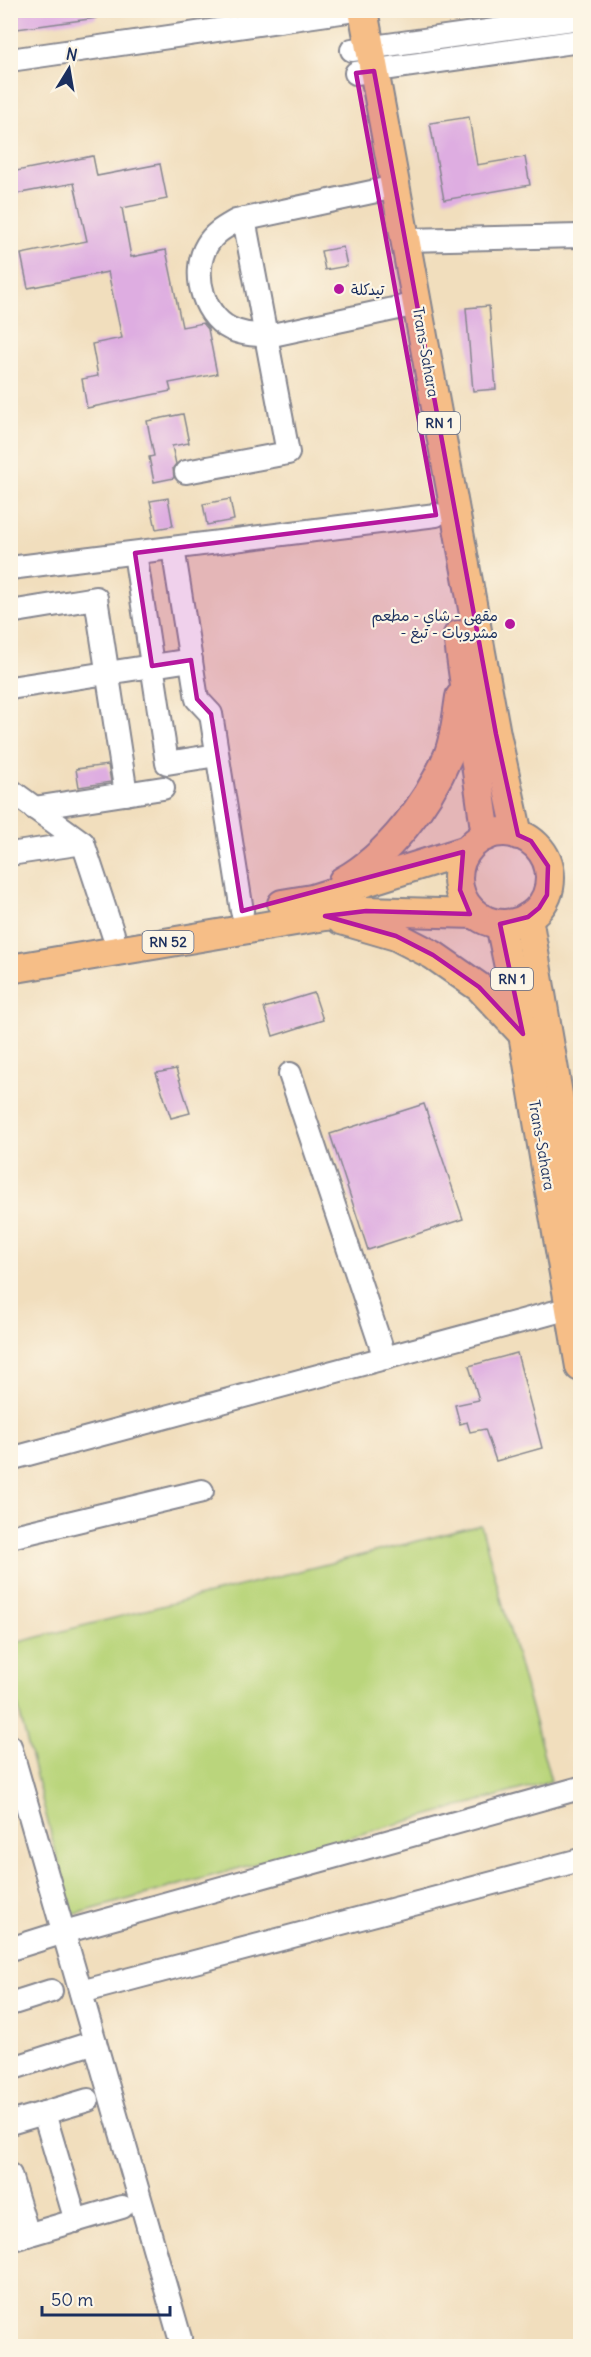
<svg xmlns="http://www.w3.org/2000/svg" width="591" height="2357" font-family="Delius,'Playpen Sans Arabic',sans-serif">
<style>
.green{fill:#bad57b;stroke:#6a826c;stroke-width:1.5}
.building{fill:#deade1}
.lines{fill:none;stroke-linecap:round;stroke-linejoin:round}
.minor-casing{stroke:#86868e;stroke-width:26}
.major-casing{stroke:#86868e;stroke-width:32}
.minor{stroke:#fff;stroke-width:22}
.major{stroke:#f6be87;stroke-width:28}
.marked{fill:#b5179e;fill-opacity:0.2;stroke:#b5179e;stroke-width:4.5;stroke-linejoin:round}
.poi-dot{fill:#b5179e;stroke:#fcf5e5;stroke-width:2}
.labels{text-anchor:middle;dominant-baseline:central;stroke-width:4.5;stroke-linejoin:round;paint-order:stroke}
.shield{fill:#fcf5e5;stroke:#5e6a86;stroke-width:1.5}
.shield-label{font-size:14px;font-weight:bold;fill:#1b2f5e}
.poi-label{font-size:15px;fill:#1b2f5e;stroke:#fcf5e5;text-anchor:start}
.street-label{font-size:15px;fill:#1b2f5e;stroke:#fcf5e5}
</style>
<rect width="100%" height="100%" fill="#fcf5e5"/>
<filter id="ink" filterUnits="userSpaceOnUse"><feTurbulence type="fractalNoise" baseFrequency=".0167" numOctaves="2"/><feDisplacementMap in="SourceGraphic" scale="12" xChannelSelector="R" yChannelSelector="G"/><feConvolveMatrix kernelMatrix="1 2 1 2 8 2 1 2 1" color-interpolation-filters="sRGB"/></filter>
<filter id="wash" filterUnits="userSpaceOnUse"><feTurbulence type="fractalNoise" baseFrequency=".008" numOctaves="4" result="noise"/><feDisplacementMap in="SourceGraphic" scale="24" xChannelSelector="R" yChannelSelector="G"/><feGaussianBlur stdDeviation="1.35" result="paint"/><feColorMatrix in="noise" values="0 0 0 0 0 0 0 0 0 0 0 0 0 0 0 0 0 1.4 0 .05"/><feComposite in="paint" operator="in"/></filter>
<g filter="url(#wash)">
<rect width="100%" height="100%" fill="#f1debd"/>
<polygon class="green" points="481,1525 551,1781 72,1915 11,1680 11,1644"/>
<g id="blocks">
<g class="building">
<polygon points="10,10 96,10 96,18 10,30"/>
<polygon points="469,117 477,165 525,157 530,185 444,200 430,123"/>
<polygon points="93,156 97,176 160,164 167,199 122,208 131,257 166,250 182,327 203,323 208,329 217,374 169,383 171,391 87,408 82,379 98,376 92,344 122,338 108,272 28,288 21,254 87,241 74,183 15,194 11,172"/>
<polygon points="343,247 347,266 325,270 321,251"/>
<polygon points="489,306 496,389 473,391 466,308"/>
<polygon points="183,414 189,443 172,446 176,464 173,468 174,478 154,482 149,457 154,456 147,421"/>
<polygon points="168,498 173,526 156,529 150,501"/>
<polygon points="230,499 234,520 207,525 203,504"/>
<polygon points="108,765 111,782 79,787 76,769"/>
<polygon points="314,993 323,1020 273,1036 264,1008"/>
<polygon points="176,1069 190,1113 171,1118 156,1073"/>
<polygon points="424,1104 463,1219 368,1250 330,1134"/>
<polygon points="517,1353 542,1448 496,1461 485,1429 470,1432 467,1422 460,1424 455,1405 479,1400 469,1366"/>
</g>
</g>
</g>
<g filter="url(#ink)">
<use href="#blocks" fill-opacity="0" stroke="#86868e" stroke-width="1.5"/>
<g class="lines">
<defs>
<g id="minor">
<polyline points="352,50 580,18"/>
<polyline points="10,60 355,10"/>
<polyline points="356,73 580,41"/>
<path d="M395 187 236 221C224 228 214 233 207 245 190 273 204 321 236 331 250 336 263 335 277 334L417 304"/>
<polyline points="405,240 580,236"/>
<polyline points="186,472 288,453 244,219"/>
<polyline points="173,548 197,699 211,714 242,911"/>
<polyline points="135,553 167,763 217,755"/>
<polyline points="10,568 436,515"/>
<polyline points="10,612 96,598 126,794"/>
<polyline points="10,688 191,660"/>
<polyline points="10,790 83,843 113,934"/>
<polyline points="34,808 163,788"/>
<polyline points="10,854 83,843"/>
<polyline points="290,1074 385,1358"/>
<polyline points="10,1459 570,1308"/>
<polyline points="10,1537 202,1491"/>
<polyline points="10,1746 180,2338"/>
<polyline points="10,1949 64,1932 580,1788"/>
<polyline points="81,1992 580,1860"/>
<polyline points="10,2004 51,1991"/>
<polyline points="10,2069 95,2042"/>
<polyline points="44,2113 76,2221"/>
<polyline points="10,2123 88,2100"/>
<polyline points="10,2175 28,2235"/>
<polyline points="10,2240 122,2207"/>
</g>
<g id="major">
<polyline points="363,10 496,734 518,835"/>
<polyline points="458,635 486,836"/>
<circle cx="504" cy="878" r="46"/>
<path d="M343 881C388 856 428 803 448 756 455 738 457 716 460 697"/>
<polyline points="282,904 312,899 467,850"/>
<polyline points="528,917 580,1224"/>
<polyline points="341,920 396,936 433,955 479,987 523,1034"/>
<polyline points="500,924 523,1034 580,1367"/>
<polyline points="10,969 325,916 366,911 475,914"/>
</g>
</defs>
<use href="#minor" class="minor-casing"/>
<use href="#major" class="major-casing"/>
<use href="#minor" class="minor"/>
<use href="#major" class="major"/>
</g>
</g>
<path class="marked" d="M374 71 496 734 518 835 531 841 548 866 547 895 539 908 528 917 500 924 523 1034 479 987 433 955 396 936 325 916 366 911 470 914 460 890 463 852 242 911 211 714 197 699 191 660 152 666 135 553 436 515 356 73Z"/>
<g class="poi-dot">
<circle cx="339" cy="289" r="6"/>
<circle cx="510" cy="624" r="6"/>
</g>
<g class="labels">
<g class="shield">
<rect x="418" y="412" width="42" height="22" rx="4.5"/>
<rect x="142.5" y="931" width="51" height="22" rx="4.5"/>
<rect x="491" y="968" width="42" height="22" rx="4.5"/>
</g>
<g class="shield-label">
<text x="439" y="423">RN 1</text>
<text x="168" y="942">RN 52</text>
<text x="512" y="979">RN 1</text>
</g>
<g class="poi-label">
<text x="351" y="289">تيدكلة</text>
<text x="498" y="615" text-anchor="end">مقهى - شاي - مطعم<tspan x="498" dy="17">- مشروبات - تبغ</tspan></text>
</g>
<g class="street-label">
<text transform="translate(426 352) rotate(80)">Trans-Sahara</text>
<text transform="translate(542 1145) rotate(80)">Trans-Sahara</text>
</g>
</g>
<rect width="591" height="2357" fill="none" stroke="#fcf5e5" stroke-width="36"/>
<g transform="translate(69 69) rotate(11)" stroke="#fcf5e5" stroke-width="4.5" paint-order="stroke">
<path d="M0-4.5L10 22L0 15L-10 22Z" fill="#1b2f5e"/>
<text y="-9" font-size="16" font-weight="bold" text-anchor="middle" fill="#1b2f5e">N</text>
</g>
<path d="M42 2306v9h128v-9" fill="none" stroke="#1b2f5e" stroke-width="3"/>
<text x="51" y="2306" font-size="18" fill="#1b2f5e" stroke="#fcf5e5" stroke-width="4.5" paint-order="stroke">50 m</text>
</svg>
